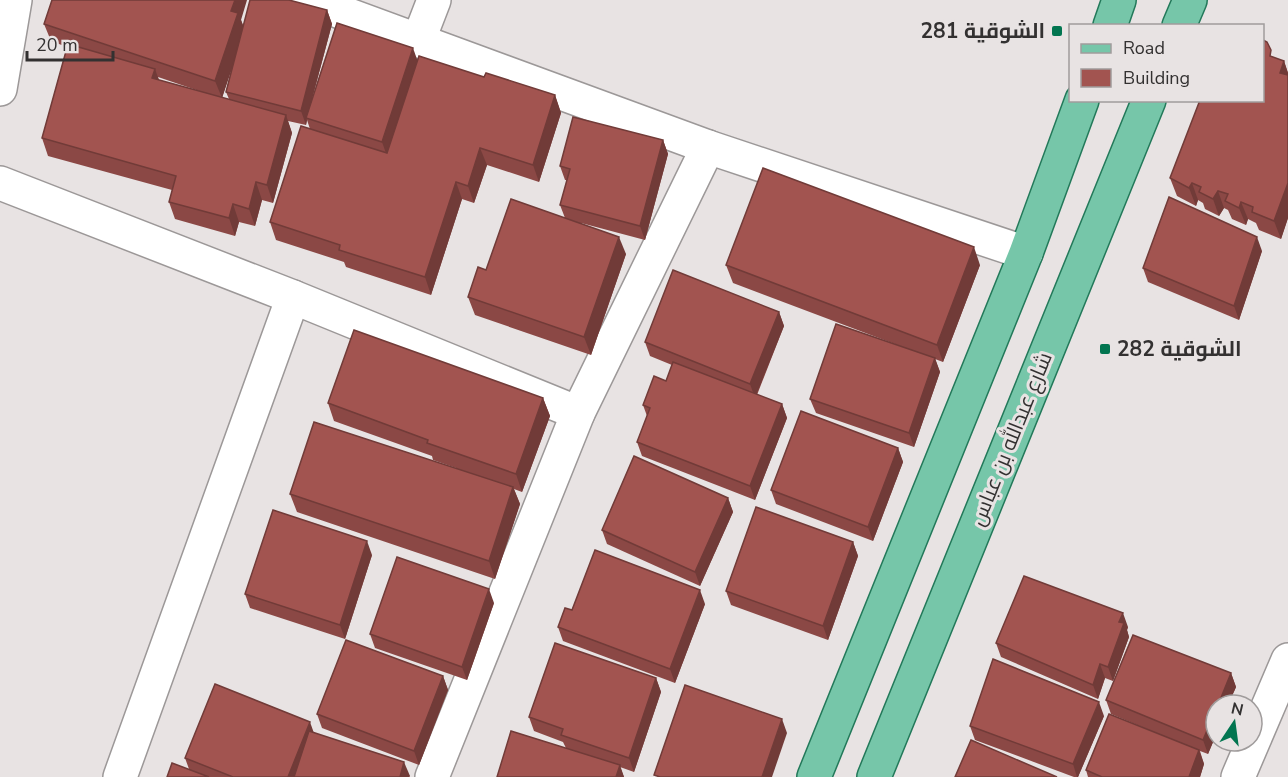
<svg xmlns="http://www.w3.org/2000/svg" width="1288" height="777" font-family="'Nunito Sans',Cairo,sans-serif">
<style>
.lines{fill:none;stroke-linecap:round;stroke-linejoin:round}
.minor-casing{stroke:#9c9898;stroke-width:36}
.major-casing{stroke:#23795a;stroke-width:36}
.minor{stroke:#fff;stroke-width:33}
.major{stroke:#76c6a9;stroke-width:33}
.wall{fill:#8b4845;fill-rule:evenodd}
.shaded-wall{fill:#713b38}
.building{fill:#a25450;stroke:#713b38;stroke-width:1.5}
.poi-dot{fill:#027550;stroke:#e8e3e3;stroke-width:2}
.labels{text-anchor:middle;dominant-baseline:central;stroke-width:6;stroke-linejoin:round;paint-order:stroke}
.poi-label{font-size:21px;font-weight:bold;fill:#333131;stroke:#e8e3e3;text-anchor:end}
.street-label{font-size:21px;fill:#333131;stroke:#e8e3e3}
</style>
<rect width="100%" height="100%" fill="#e8e3e3"/>
<g class="lines">
<defs>
<g id="minor">
<polyline points="308,0 708,147 1026,253"/>
<polyline points="419,39 434,0"/>
<polyline points="0,89 15,0"/>
<polyline points="0,183 293,297 578,413"/>
<polyline points="120,777 293,297"/>
<polyline points="432,777 578,413 708,147"/>
<polyline points="1238,777 1288,660"/>
</g>
<g id="major">
<polyline points="1110,26 1119,0"/>
<polyline points="1179,26 1190,0"/>
<polyline points="814,777 1026,253 1082,100"/>
<polyline points="874,777 1149,100"/>
</g>
</defs>
<use href="#minor" class="minor-casing"/>
<use href="#major" class="major-casing"/>
<use href="#minor" class="minor"/>
<use href="#major" class="major"/>
</g>
<g class="wall">
<path d="M327 10 332 24 312 99 417 61 555 95 561 113 539 182 487 165 474 203 462 199 431 295 346 267 344 262 276 240 270 222 310 129 307 120 306 125 288 121 292 133 273 203 262 200 255 226 239 222 235 236 175 219 169 202 172 190 48 156 42 138 67 47 51 41 44 24 241 20 243 26ZM232 66 226 92 229 99 222 98ZM158 77 211 95 159 80Z"/>
<polygon points="1274,58 1284,61 1288,73 1288,218 1281,239 1259,230 1256,223 1248,219 1246,225 1232,219 1228,210 1224,208 1219,216 1205,209 1203,203 1198,200 1196,206 1177,196 1170,178"/>
<polygon points="663,140 668,154 645,240 581,223 626,254 591,355 475,315 468,297 486,270 565,218 560,205 567,180 565,180 560,166"/>
<polygon points="1262,251 1239,320 1148,282 1143,268"/>
<polygon points="726,265 980,265 943,362 935,359 940,372 914,447 816,413 810,399 908,349 733,283"/>
<polygon points="779,312 784,326 757,395 782,404 787,418 755,500 642,456 637,442 647,416 643,405 666,381 672,365 650,356 645,342"/>
<polygon points="543,398 550,416 522,492 514,489 520,504 495,579 297,512 290,494 456,468 433,460 432,456 334,421 328,403"/>
<polygon points="898,448 903,462 873,541 776,504 771,490"/>
<polygon points="728,498 733,512 700,586 607,544 602,530"/>
<polygon points="853,542 858,556 828,640 731,605 726,591"/>
<polygon points="372,555 345,639 250,608 245,594"/>
<polygon points="494,603 467,680 375,648 370,634"/>
<polygon points="705,604 675,683 563,641 558,627 572,610"/>
<polygon points="1128,627 1127,630 1129,637 1113,681 1105,678 1098,699 1001,657 996,643"/>
<polygon points="1231,673 1236,687 1228,705 1216,705 1216,735 1208,754 1200,751 1204,764 1200,777 1088,777 1086,770 1180,743 1111,714 1106,700"/>
<polygon points="443,676 448,690 419,765 322,728 317,714"/>
<polygon points="656,678 661,692 634,772 620,767 624,777 497,777 566,748 563,742 534,731 529,717"/>
<polygon points="1104,716 1078,777 1074,777 975,740 970,726"/>
<polygon points="313,732 410,776 409,777 167,777 189,769 185,758"/>
</g>
<g class="shaded-wall">
<polygon points="235,0 247,0 241,20 245,30 222,98 215,81 231,11"/>
<polygon points="327,10 332,24 307,118 306,118 307,120 306,125 301,111"/>
<polygon points="413,48 418,62 387,156 382,142"/>
<polygon points="1284,61 1288,73 1288,86 1280,73"/>
<polygon points="155,69 161,86 152,78"/>
<polygon points="555,95 561,113 539,182 533,165"/>
<polygon points="286,115 292,133 273,203 267,185"/>
<polygon points="663,140 668,154 645,240 640,226"/>
<polygon points="480,148 487,165 474,203 468,186"/>
<polygon points="256,182 262,200 255,226 249,209"/>
<polygon points="456,182 462,199 431,295 425,277"/>
<polygon points="1192,183 1198,200 1196,206 1189,188"/>
<polygon points="1288,183 1288,218 1281,239 1274,221"/>
<polygon points="1218,191 1224,208 1219,216 1213,199"/>
<polygon points="1241,202 1248,219 1246,225 1239,208"/>
<polygon points="233,204 239,222 235,236 229,218"/>
<polygon points="619,237 626,254 591,355 584,337"/>
<polygon points="1257,237 1262,251 1239,320 1234,306"/>
<polygon points="974,247 980,265 943,362 937,345"/>
<polygon points="779,312 784,326 755,398 750,384"/>
<polygon points="935,358 940,372 914,447 909,433"/>
<polygon points="543,398 550,416 522,492 516,474"/>
<polygon points="782,404 787,418 755,500 750,486"/>
<polygon points="898,448 903,462 873,541 868,527"/>
<polygon points="513,487 520,504 495,579 489,561"/>
<polygon points="728,498 733,512 700,586 695,572"/>
<polygon points="367,541 372,555 345,639 340,625"/>
<polygon points="853,542 858,556 828,640 823,626"/>
<polygon points="489,589 494,603 467,680 462,667"/>
<polygon points="700,590 705,604 675,683 670,669"/>
<polygon points="1123,613 1128,627 1127,630 1129,637 1113,681 1108,667 1119,622"/>
<polygon points="1100,664 1105,678 1098,699 1093,685"/>
<polygon points="1231,673 1236,687 1228,705 1218,705"/>
<polygon points="443,676 448,690 419,765 414,751"/>
<polygon points="656,678 661,692 634,772 629,758"/>
<polygon points="1099,702 1104,716 1078,777 1077,777 1073,764"/>
<polygon points="1216,709 1216,735 1208,754 1203,740"/>
<polygon points="782,719 787,733 772,777 762,777"/>
<polygon points="310,722 315,736 298,777 288,777"/>
<polygon points="1199,750 1204,764 1200,777 1189,777"/>
<polygon points="404,762 410,776 409,777 400,777"/>
<polygon points="620,765 624,777 616,777"/>
</g>
<g class="building">
<polygon points="52,0 235,0 231,11 238,13 215,81 44,24"/>
<polygon points="250,0 289,0 327,10 301,111 226,92"/>
<polygon points="337,23 413,48 382,142 306,118"/>
<polygon points="1263,40 1267,42 1271,50 1270,56 1284,61 1280,73 1288,75 1288,183 1274,221 1252,212 1253,207 1241,202 1239,208 1225,201 1228,194 1218,191 1213,199 1199,192 1201,187 1192,183 1189,188 1170,178 1200,100 1263,100"/>
<polygon points="68,44 155,69 152,78 286,115 267,185 256,182 249,209 233,204 229,218 169,202 176,176 42,138"/>
<polygon points="419,56 484,77 486,73 555,95 533,165 480,148 468,186 456,182 425,277 339,250 340,245 270,222 301,126 387,153"/>
<polygon points="573,117 663,140 640,226 560,205 570,169 560,166"/>
<polygon points="763,168 974,247 937,345 726,265"/>
<polygon points="1169,197 1257,237 1234,306 1143,268"/>
<polygon points="511,199 619,237 584,337 468,297 478,267 486,270"/>
<polygon points="673,270 779,312 750,384 645,342"/>
<polygon points="836,324 935,358 909,433 810,399"/>
<polygon points="354,330 543,398 516,474 427,443 428,440 328,403"/>
<polygon points="673,362 782,404 750,486 637,442 650,408 643,405 654,376 666,381"/>
<polygon points="801,411 898,448 868,527 771,490"/>
<polygon points="314,422 513,487 489,561 290,494"/>
<polygon points="634,456 728,498 695,572 602,530"/>
<polygon points="756,507 853,542 823,626 726,591"/>
<polygon points="273,510 367,541 340,625 245,594"/>
<polygon points="595,550 700,590 670,669 558,627 565,608 572,610"/>
<polygon points="397,557 489,589 462,667 370,634"/>
<polygon points="1024,576 1123,613 1119,622 1124,623 1108,667 1100,664 1093,685 996,643"/>
<polygon points="1133,635 1231,673 1218,705 1216,705 1216,709 1203,740 1106,700"/>
<polygon points="346,640 443,676 414,751 317,714"/>
<polygon points="555,643 656,678 629,758 561,735 563,729 529,717"/>
<polygon points="993,659 1099,702 1073,764 970,726"/>
<polygon points="215,684 310,722 288,777 233,777 185,758"/>
<polygon points="685,685 782,719 762,777 660,777 654,775"/>
<polygon points="1109,714 1199,750 1189,777 1102,777 1086,770"/>
<polygon points="309,731 404,762 400,777 294,777"/>
<polygon points="511,731 620,765 616,777 497,777"/>
<polygon points="971,740 1057,777 955,777"/>
<polygon points="172,763 209,777 167,777"/>
</g>
<g class="poi-dot">
<rect x="1051" y="25" width="12" height="12" rx="3"/>
<rect x="1099" y="343" width="12" height="12" rx="3"/>
</g>
<g class="labels">
<g class="poi-label">
<text x="1045" y="31">الشوقية 281</text>
<text x="1117" y="349" text-anchor="start">الشوقية 282</text>
</g>
<g class="street-label">
<text transform="translate(1011 439) rotate(-68)">شارع عبدالله بن عباس</text>
</g>
</g>
<rect x="1069" y="24" width="195" height="78" fill="#e8e3e3" stroke="#a09c9c" stroke-width="1.5"/>
<rect x="1081" y="44" width="30" height="9" fill="#76c6a9" stroke="#a09c9c" stroke-width="1.5"/>
<text x="1123" y="54" font-size="18" fill="#333131">Road</text>
<rect x="1081" y="69" width="30" height="18" fill="#a25450" stroke="#a09c9c" stroke-width="1.5"/>
<text x="1123" y="84" font-size="18" fill="#333131">Building</text>
<g transform="translate(1234 723) rotate(13)"><circle r="28" fill="#e8e3e3" stroke="#a09c9c" stroke-width="1.5"/>
<path d="M0-4.5L10 22L0 15L-10 22Z" fill="#027550"/>
<text y="-9" font-size="16" font-weight="bold" text-anchor="middle" fill="#333131">N</text>
</g>
<path d="M27 51v9h86v-9" fill="none" stroke="#333131" stroke-width="3"/>
<text x="36" y="51" font-size="18" fill="#333131" stroke="#e8e3e3" stroke-width="4.5" paint-order="stroke">20 m</text>
</svg>
